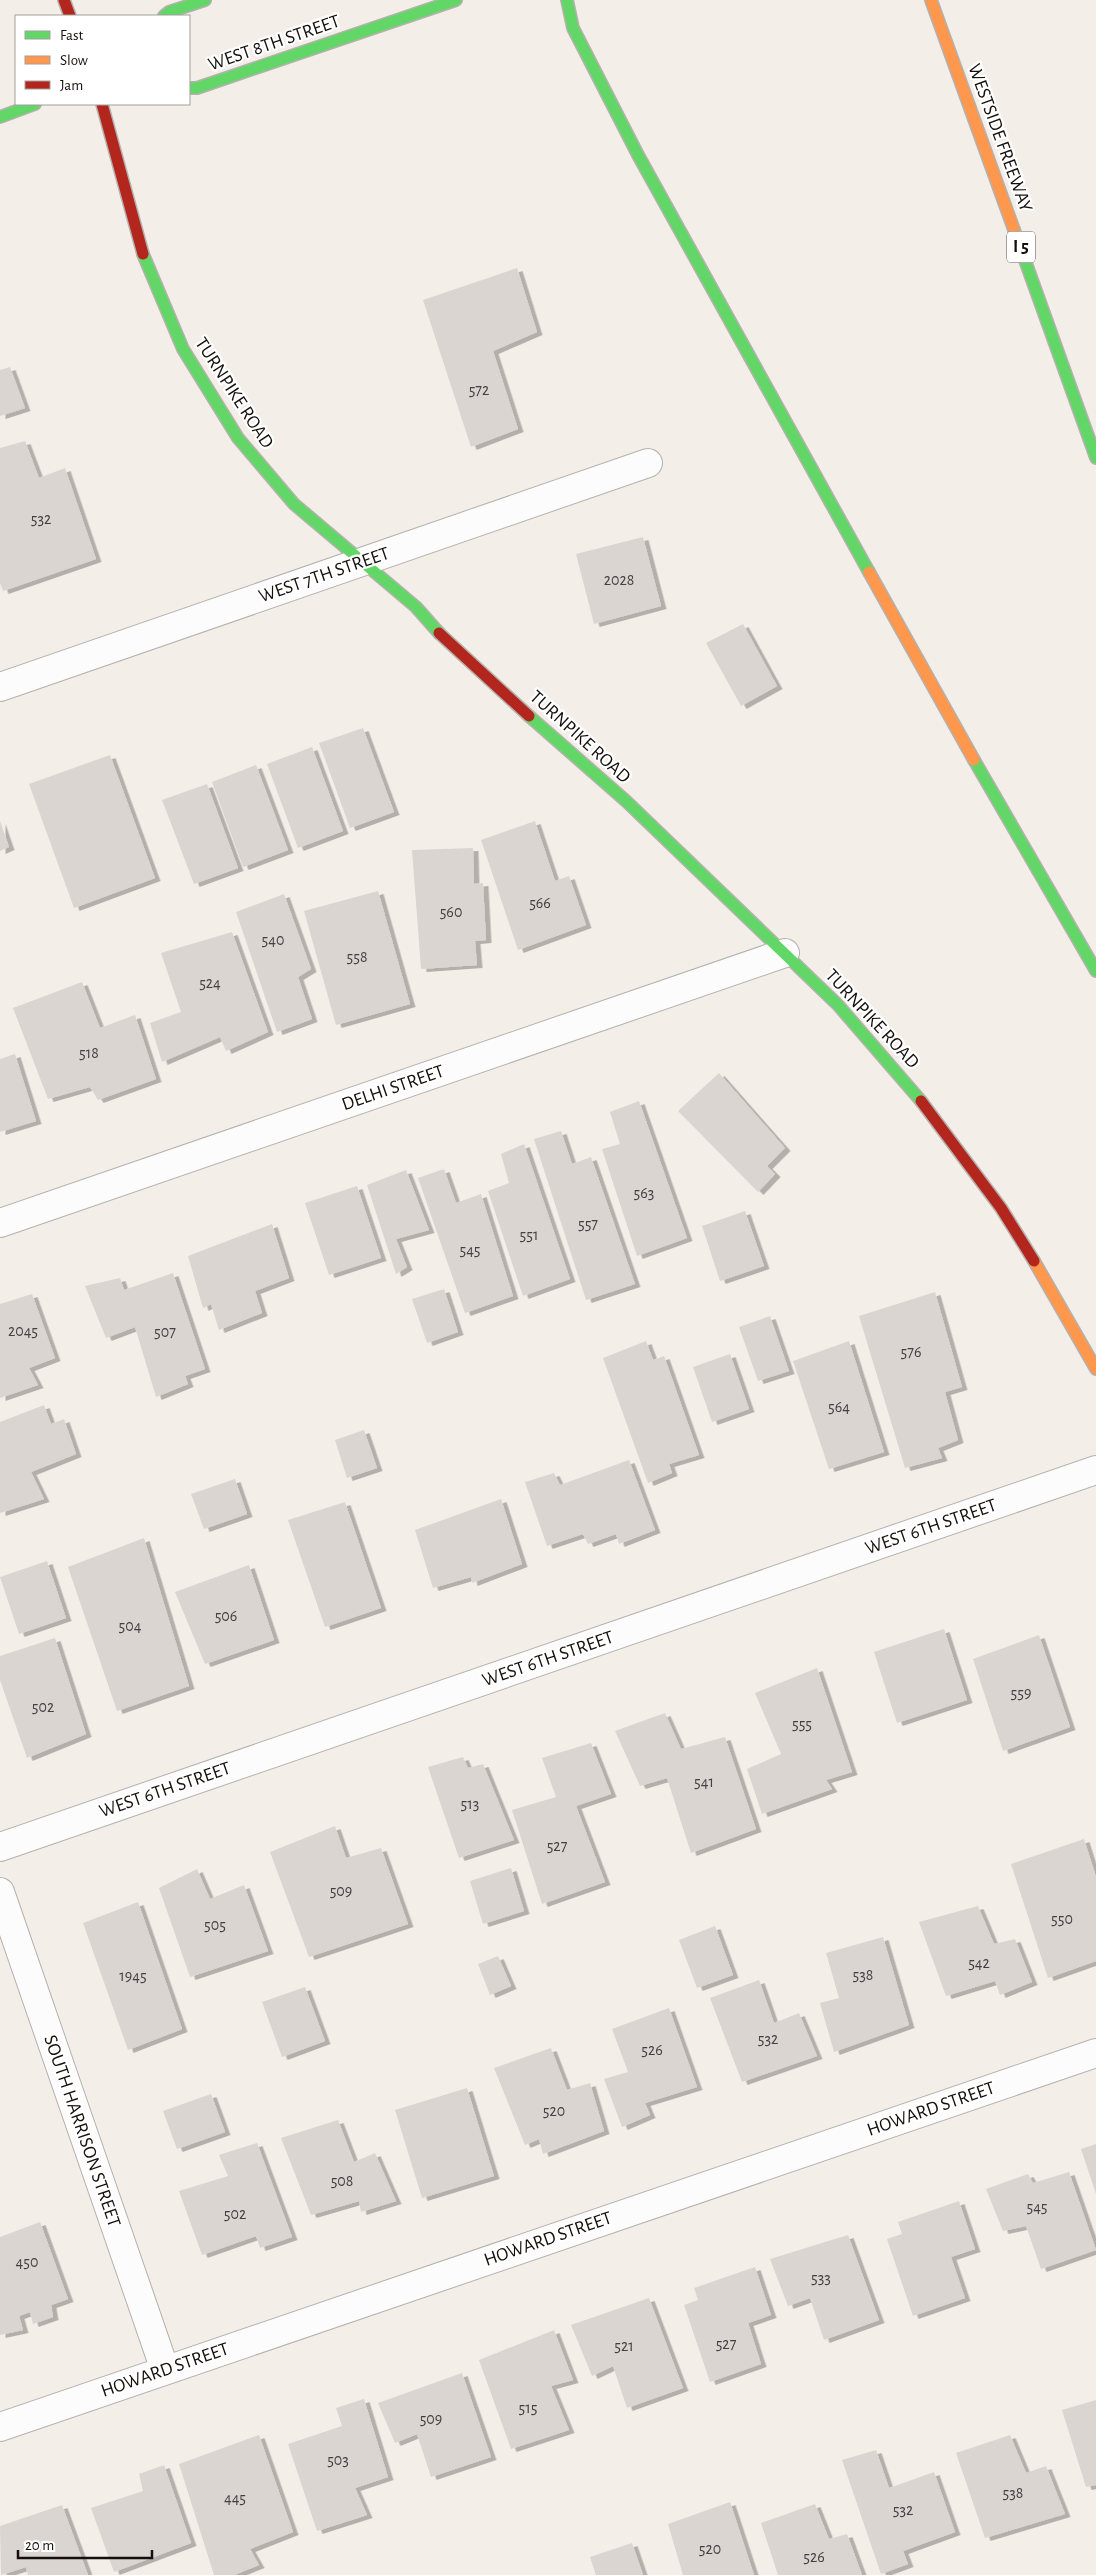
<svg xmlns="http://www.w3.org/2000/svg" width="1096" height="2575" font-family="'Alegreya Sans',sans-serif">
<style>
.building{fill:#dad5d1;filter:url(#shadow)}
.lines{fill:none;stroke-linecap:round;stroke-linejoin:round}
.street-casing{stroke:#b5b1ae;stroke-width:30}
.fast-casing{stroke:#b5b1ae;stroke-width:14}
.slow-casing{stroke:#b5b1ae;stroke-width:14}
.jam-casing{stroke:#b5b1ae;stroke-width:14}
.street{stroke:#fdfcfc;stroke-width:28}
.fast{stroke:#63d668;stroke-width:11}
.slow{stroke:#ff974d;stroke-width:11}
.jam{stroke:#b3261e;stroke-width:11}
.labels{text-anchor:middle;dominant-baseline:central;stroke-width:4.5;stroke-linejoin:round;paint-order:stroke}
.number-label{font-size:16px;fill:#45403e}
.shield{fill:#fff;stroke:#5a5756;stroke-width:1}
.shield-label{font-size:18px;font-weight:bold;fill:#130f0d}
.street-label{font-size:19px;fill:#130f0d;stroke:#fff}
</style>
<defs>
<filter id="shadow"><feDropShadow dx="5.5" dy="3" stdDeviation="0" flood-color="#0004"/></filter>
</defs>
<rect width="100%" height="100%" fill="#f4eee9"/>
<g class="building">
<polygon points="517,268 537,332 493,351 518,429 471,447 423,300"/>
<polygon points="10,367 25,408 0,416 0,370"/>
<polygon points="25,441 39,478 65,468 96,559 3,591 0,583 0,448"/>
<polygon points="643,537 661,606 594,624 576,554"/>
<polygon points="743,624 777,686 741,706 706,643"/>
<polygon points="363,728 394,812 350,828 319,743"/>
<polygon points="312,747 343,831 298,848 267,764"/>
<polygon points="110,755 155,878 74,908 29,784"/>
<polygon points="256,765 288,850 243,867 212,782"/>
<polygon points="207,784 238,868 194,884 162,800"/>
<polygon points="0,821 9,847 0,851"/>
<polygon points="535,821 555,881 569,876 586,925 518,950 481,840"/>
<polygon points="473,848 474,884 483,883 486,940 475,941 477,965 421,969 412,850"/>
<polygon points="378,891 410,1004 336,1025 304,911"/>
<polygon points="284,894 311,969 298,977 312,1019 277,1032 236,912"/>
<polygon points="232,932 268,1032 226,1051 220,1037 162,1062 150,1023 181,1012 161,953"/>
<polygon points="82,982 100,1028 135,1015 156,1079 98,1100 90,1087 48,1099 13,1008"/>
<polygon points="15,1054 36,1121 0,1132 0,1059"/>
<polygon points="719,1073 785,1148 767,1166 775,1174 758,1192 678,1111"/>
<polygon points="639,1101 687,1238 637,1256 602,1149 620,1144 610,1112"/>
<polygon points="561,1131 572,1164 591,1157 635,1284 586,1300 534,1139"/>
<polygon points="524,1144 570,1279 523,1296 488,1191 509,1183 501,1154"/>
<polygon points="444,1169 456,1203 481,1194 513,1296 465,1313 418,1178"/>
<polygon points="406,1170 429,1230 396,1239 407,1267 396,1274 367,1185"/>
<polygon points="357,1186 381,1258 329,1275 305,1203"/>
<polygon points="745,1211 764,1266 720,1281 702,1226"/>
<polygon points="272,1224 289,1278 255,1291 262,1313 219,1330 211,1304 203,1308 188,1256"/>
<polygon points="173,1273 205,1369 185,1376 188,1384 156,1397 135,1327 106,1338 85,1286 120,1278 124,1290"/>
<polygon points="444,1289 458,1332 427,1343 412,1299"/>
<polygon points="935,1292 962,1387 945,1392 958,1440 938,1448 942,1458 905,1468 859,1316"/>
<polygon points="32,1294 55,1358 29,1368 38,1385 0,1398 0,1304"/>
<polygon points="770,1316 789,1371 758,1381 739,1327"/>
<polygon points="646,1341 653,1360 664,1356 699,1455 669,1464 672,1473 648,1483 603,1358"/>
<polygon points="849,1341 884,1452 829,1469 793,1361"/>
<polygon points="730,1354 749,1409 712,1422 693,1367"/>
<polygon points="44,1405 51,1424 64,1419 76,1454 31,1472 44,1499 0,1513 0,1422"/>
<polygon points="364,1430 377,1468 347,1478 335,1440"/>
<polygon points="629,1460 655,1530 619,1544 616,1534 588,1544 583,1534 547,1546 525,1482 554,1473 560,1485"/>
<polygon points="235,1479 247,1514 204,1529 191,1494"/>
<polygon points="501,1499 522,1564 472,1583 471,1577 433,1588 415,1530"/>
<polygon points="345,1502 381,1608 325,1627 288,1520"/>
<polygon points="144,1538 189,1686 117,1711 68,1567"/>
<polygon points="47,1561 66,1618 19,1634 0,1577"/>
<polygon points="249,1565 274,1640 205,1664 175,1592"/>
<polygon points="944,1629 967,1700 897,1723 874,1652"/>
<polygon points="1039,1635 1070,1727 1003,1751 973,1659"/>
<polygon points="55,1638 86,1734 27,1758 0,1680 0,1656"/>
<polygon points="817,1668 852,1772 826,1780 832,1789 762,1814 747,1769 781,1754 755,1693"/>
<polygon points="665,1713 681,1749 725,1737 756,1829 691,1853 667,1778 640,1786 615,1731"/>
<polygon points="591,1743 611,1794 576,1806 605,1882 542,1904 512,1810 556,1797 542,1758"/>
<polygon points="463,1757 468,1768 483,1764 514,1840 459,1858 428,1767"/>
<polygon points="335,1826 346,1858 381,1848 408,1924 309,1957 270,1852"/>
<polygon points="1084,1839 1096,1877 1096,1961 1048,1978 1011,1864"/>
<polygon points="511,1868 524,1911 483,1924 470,1881"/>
<polygon points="197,1869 210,1899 244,1885 268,1951 190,1977 159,1888"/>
<polygon points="138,1902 182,2029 128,2050 83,1923"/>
<polygon points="978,1906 994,1944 1015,1939 1032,1982 1000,1995 995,1981 946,1996 919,1922"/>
<polygon points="715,1926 733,1975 697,1988 679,1940"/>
<polygon points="883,1937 909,2025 834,2052 820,2003 839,1998 826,1953"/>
<polygon points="498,1956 511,1986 490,1995 478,1964"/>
<polygon points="759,1980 774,2023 799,2013 817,2056 742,2082 710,1998"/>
<polygon points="305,1987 325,2041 282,2057 262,2002"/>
<polygon points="669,2008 697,2087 645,2103 650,2115 622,2127 604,2079 628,2072 612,2029"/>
<polygon points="551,2048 567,2090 590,2083 604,2131 543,2154 539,2139 525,2145 494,2068"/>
<polygon points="467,2088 494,2176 422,2198 395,2110"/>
<polygon points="211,2094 225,2132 177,2149 163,2111"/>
<polygon points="338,2120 354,2162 375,2153 396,2201 361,2212 359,2201 311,2215 281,2138"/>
<polygon points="257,2143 292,2237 260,2248 256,2236 202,2255 179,2191 228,2176 219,2155"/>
<polygon points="1096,2144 1096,2194 1081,2149"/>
<polygon points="1069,2172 1096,2250 1041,2269 1026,2226 1003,2231 986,2189 1028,2174 1033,2183"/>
<polygon points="959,2201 975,2249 951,2257 965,2298 913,2316 887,2239 902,2234 898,2222"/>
<polygon points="40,2222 68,2299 51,2305 53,2317 33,2324 30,2312 19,2316 23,2330 0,2335 0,2237"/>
<polygon points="848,2235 879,2320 824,2340 810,2298 788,2306 770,2259"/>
<polygon points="755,2267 771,2315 748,2323 761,2364 710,2382 684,2305 698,2300 694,2288"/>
<polygon points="649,2298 683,2388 627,2408 613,2366 592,2376 571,2325"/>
<polygon points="554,2330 573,2380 551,2386 569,2430 511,2449 479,2360"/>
<polygon points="462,2373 491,2457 431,2477 417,2434 395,2443 378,2403"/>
<polygon points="364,2399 388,2477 355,2488 367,2515 317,2531 288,2444 342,2426 336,2408"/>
<polygon points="1096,2400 1096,2485 1086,2487 1062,2410"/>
<polygon points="259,2435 293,2532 250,2549 259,2565 234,2575 214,2575 179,2464"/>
<polygon points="1010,2435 1026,2473 1046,2466 1065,2514 985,2538 956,2453"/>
<polygon points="876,2450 889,2488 934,2472 955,2532 903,2551 908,2564 881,2574 842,2460"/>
<polygon points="164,2465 191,2543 114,2572 91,2508 143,2491 139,2474"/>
<polygon points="730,2502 754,2575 683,2575 668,2524"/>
<polygon points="815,2504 829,2539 847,2534 862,2575 778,2575 761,2523"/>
<polygon points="62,2505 88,2575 28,2575 26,2567 1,2575 0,2526"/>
<polygon points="632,2543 643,2575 596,2575 590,2557"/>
</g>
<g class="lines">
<defs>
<g id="street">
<polyline points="0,687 648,463"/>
<polyline points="0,1223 785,953"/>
<polyline points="0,1847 1096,1470"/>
<polyline points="0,1892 165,2370"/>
<polyline points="0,2427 1096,2053"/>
</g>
<g id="fast">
<polyline points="567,0 573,28 638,155 869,572"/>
<polyline points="164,16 169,12 205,0"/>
<polyline points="189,88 197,88 456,0"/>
<polyline points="0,117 35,104"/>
<polyline points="1017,238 1096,458"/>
<polyline points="143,254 183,349 238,438 294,504 416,607 439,633"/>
<polyline points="529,716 626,801 838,1005 921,1101"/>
<polyline points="974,760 1096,971"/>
</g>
<g id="slow">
<polyline points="931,0 1017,238"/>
<polyline points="869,572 974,760"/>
<polyline points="1034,1261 1096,1369"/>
</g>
<g id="jam">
<polyline points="64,0 70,16"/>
<polyline points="102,104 143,254"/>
<polyline points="439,633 529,716"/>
<polyline points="921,1101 1001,1208 1034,1261"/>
</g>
</defs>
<use href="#street" class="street-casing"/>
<use href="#fast" class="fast-casing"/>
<use href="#slow" class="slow-casing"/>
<use href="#jam" class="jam-casing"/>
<use href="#street" class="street"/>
<use href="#fast" class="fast"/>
<use href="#slow" class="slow"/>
<use href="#jam" class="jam"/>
</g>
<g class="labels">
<g class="number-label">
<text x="479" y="390">572</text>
<text x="41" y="519">532</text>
<text x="619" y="580">2028</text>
<text x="540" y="903">566</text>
<text x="451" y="912">560</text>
<text x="273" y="940">540</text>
<text x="357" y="957">558</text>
<text x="210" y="983">524</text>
<text x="89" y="1053">518</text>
<text x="644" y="1193">563</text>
<text x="588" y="1224">557</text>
<text x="529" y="1235">551</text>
<text x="470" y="1250">545</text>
<text x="23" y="1331">2045</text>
<text x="165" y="1332">507</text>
<text x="911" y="1352">576</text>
<text x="839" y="1407">564</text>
<text x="226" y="1616">506</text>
<text x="130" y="1626">504</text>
<text x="1021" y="1693">559</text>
<text x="43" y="1707">502</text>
<text x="802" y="1724">555</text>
<text x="704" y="1782">541</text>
<text x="470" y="1804">513</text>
<text x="557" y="1846">527</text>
<text x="341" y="1891">509</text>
<text x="1062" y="1919">550</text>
<text x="215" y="1925">505</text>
<text x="979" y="1963">542</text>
<text x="863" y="1975">538</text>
<text x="133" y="1976">1945</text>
<text x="768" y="2039">532</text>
<text x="652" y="2050">526</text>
<text x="554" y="2111">520</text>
<text x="342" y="2181">508</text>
<text x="1037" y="2207">545</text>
<text x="235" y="2214">502</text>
<text x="27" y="2262">450</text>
<text x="821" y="2278">533</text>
<text x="726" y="2344">527</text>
<text x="624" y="2346">521</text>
<text x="528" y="2408">515</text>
<text x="431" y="2419">509</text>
<text x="338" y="2460">503</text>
<text x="1013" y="2493">538</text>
<text x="235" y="2498">445</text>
<text x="903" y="2510">532</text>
<text x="710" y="2549">520</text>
<text x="814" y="2557">526</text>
</g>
<rect class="shield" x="1007" y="231.5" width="28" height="31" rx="4"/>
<g class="shield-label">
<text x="1021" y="247">I 5</text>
</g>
<g class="street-label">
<text transform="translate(274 43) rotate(-19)">WEST 8TH STREET</text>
<text transform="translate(1000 138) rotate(70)">WESTSIDE FREEWAY</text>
<text transform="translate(234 393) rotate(57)">TURNPIKE ROAD</text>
<text transform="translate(324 575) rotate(-19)">WEST 7TH STREET</text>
<text transform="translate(580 737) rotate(42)">TURNPIKE ROAD</text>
<text transform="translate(872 1019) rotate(47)">TURNPIKE ROAD</text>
<text transform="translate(393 1088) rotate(-19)">DELHI STREET</text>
<text transform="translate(931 1527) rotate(-19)">WEST 6TH STREET</text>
<text transform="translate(548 1659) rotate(-19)">WEST 6TH STREET</text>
<text transform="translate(165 1790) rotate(-19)">WEST 6TH STREET</text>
<text transform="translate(931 2109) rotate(-19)">HOWARD STREET</text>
<text transform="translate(82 2131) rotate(71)">SOUTH HARRISON STREET</text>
<text transform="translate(548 2239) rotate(-19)">HOWARD STREET</text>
<text transform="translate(165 2370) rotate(-19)">HOWARD STREET</text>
</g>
</g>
<rect x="15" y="15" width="175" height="90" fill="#ffffff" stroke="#a19f9e"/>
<rect x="25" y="31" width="25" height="8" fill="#63d668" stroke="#a19f9e"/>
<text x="60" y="40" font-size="15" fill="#130f0d">Fast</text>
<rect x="25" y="56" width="25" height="8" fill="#ff974d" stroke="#a19f9e"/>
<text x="60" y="65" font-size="15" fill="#130f0d">Slow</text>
<rect x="25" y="81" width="25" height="8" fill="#b3261e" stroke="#a19f9e"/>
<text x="60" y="90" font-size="15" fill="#130f0d">Jam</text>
<path d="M18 2550v8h134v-8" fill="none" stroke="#130f0d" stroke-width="2.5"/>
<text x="25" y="2550" font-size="15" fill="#130f0d" stroke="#ffffff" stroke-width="4" paint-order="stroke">20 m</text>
</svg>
